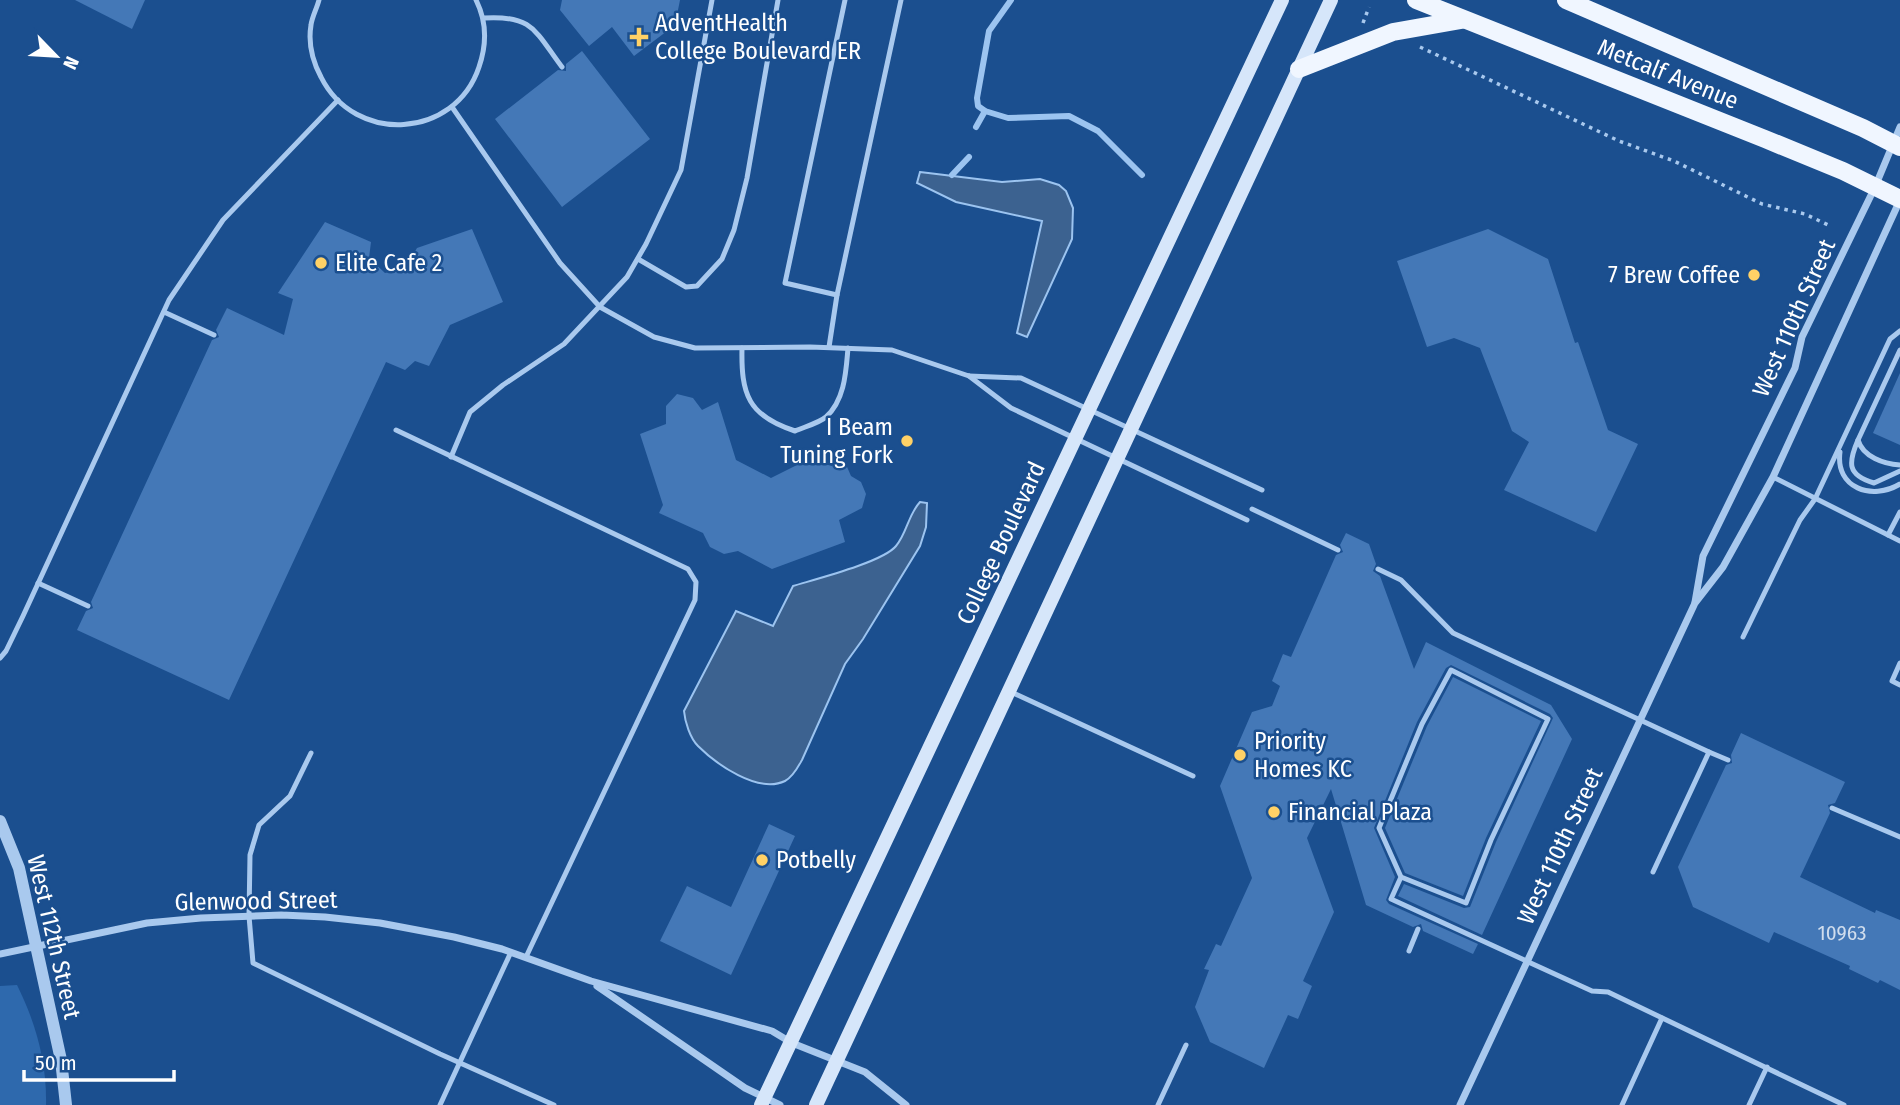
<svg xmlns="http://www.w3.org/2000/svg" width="1900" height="1105" font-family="'Fira Sans Condensed',sans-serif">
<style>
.green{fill:#2e69ad}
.water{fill:#3c6290;stroke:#9cc4f0;stroke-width:2}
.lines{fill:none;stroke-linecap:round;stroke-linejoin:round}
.stream{stroke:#9cc4f0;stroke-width:6}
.building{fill:#4478b7}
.path{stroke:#a9c9ee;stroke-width:3.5;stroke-dasharray:3.5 5;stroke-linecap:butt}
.service{stroke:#a9c9ee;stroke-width:5}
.minor{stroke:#a9c9ee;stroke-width:7}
.tertiary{stroke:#a9c9ee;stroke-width:12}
.secondary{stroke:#d6e6fa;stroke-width:14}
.primary{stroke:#f0f6ff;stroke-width:18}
.poi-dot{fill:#ffd166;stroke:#1b4f8f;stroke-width:2.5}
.labels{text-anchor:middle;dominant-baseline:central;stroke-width:5;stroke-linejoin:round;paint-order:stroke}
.number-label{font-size:21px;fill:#d0dded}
.poi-label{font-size:24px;fill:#fff;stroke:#1b4f8f;text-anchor:start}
.street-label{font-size:24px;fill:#fff;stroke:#1b4f8f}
</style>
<rect width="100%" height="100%" fill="#1b4f8f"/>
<path class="green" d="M17 985C36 1023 47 1063 46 1105H0V986Z"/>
<g class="water">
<polygon points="920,172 1002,182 1040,179 1059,185 1066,191 1073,208 1072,239 1027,337 1017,333 1042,221 956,202 917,183"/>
<path d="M920 502 927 503 926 527 920 546 863 639 845 664 802 760C798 767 793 777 785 781 758 794 716 764 698 746 690 738 685 722 684 711L736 611 773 626 793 586C816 579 883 562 896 546 907 533 908 515 920 502Z"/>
</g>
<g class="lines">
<g class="stream">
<polyline points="1011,0 989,31 977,98 978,106 985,111 1008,118 1069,116 1098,131 1142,175"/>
<polyline points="976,127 985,111"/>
<polyline points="952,175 969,157"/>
</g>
</g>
<g class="building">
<polygon points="75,0 145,0 132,29"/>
<polygon points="562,0 680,0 675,25 634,56 612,27 589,46 560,10"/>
<polygon points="582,51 650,139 562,207 495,119 558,70 566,71 566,64"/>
<polygon points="325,222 371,242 369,258 385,273 406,267 417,248 472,229 503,302 450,325 429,366 415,361 405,370 386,362 229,700 77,630 86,611 93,608 91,602 212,340 219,337 216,330 227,308 284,335 293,299 278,293"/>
<polygon points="1488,229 1548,259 1575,343 1578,342 1608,430 1638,444 1596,532 1504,490 1529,442 1512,431 1480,348 1454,338 1427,347 1397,261"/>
<polygon points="1900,373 1900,445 1873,433"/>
<polygon points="677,394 693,398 702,410 718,402 736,460 771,478 823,452 831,466 844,460 851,476 861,482 866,494 862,508 839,520 845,542 772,569 738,551 724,554 710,547 703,533 659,513 663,505 640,434 666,424 666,406"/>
<polygon points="1346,533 1369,544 1376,564 1373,571 1380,576 1414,669 1426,642 1551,705 1572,739 1482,935 1398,896 1404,884 1464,908 1470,907 1496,842 1553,718 1550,714 1451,665 1446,668 1417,722 1374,828 1395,877 1386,900 1389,904 1478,944 1473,954 1423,931 1421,924 1413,927 1366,905 1331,789 1307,838 1334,912 1303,981 1312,986 1298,1019 1288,1015 1264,1068 1210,1042 1195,1007 1209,970 1204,969 1216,944 1221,946 1252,878 1220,786 1252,712 1272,706 1280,686 1272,681 1283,654 1291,657 1336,555 1343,552 1340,545"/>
<polygon points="1453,677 1541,721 1486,838 1463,896 1405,873 1385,828 1427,726"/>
<polygon points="1741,733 1845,782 1835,803 1828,805 1830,813 1800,877 1875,913 1876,910 1900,920 1900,990 1880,980 1878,983 1849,969 1850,966 1774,932 1769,943 1693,907 1678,867 1726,765 1732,763 1731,755"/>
<polygon points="769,824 795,836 731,975 660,941 687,886 731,907"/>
</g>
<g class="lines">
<g class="path">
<polyline points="1363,23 1369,7"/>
<polyline points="1420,47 1619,141 1674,161 1762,204 1805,214 1828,225"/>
</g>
<g class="service">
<path d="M319 0C317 8 312 17 311 25 308 43 313 62 321 77 355 145 455 139 479 67 487 44 487 22 476 0"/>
<path d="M484 18C533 15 535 31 562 67"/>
<polyline points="452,107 560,263 600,307 654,337 695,348 810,347 892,350 969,376 1021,378 1262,490"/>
<polyline points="638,259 686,287 697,286 722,259 734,230 747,178 778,0"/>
<polyline points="837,295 785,283 845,0"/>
<polyline points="164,312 214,335"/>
<polyline points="829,347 837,295 901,0"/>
<path d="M742 348C741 394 748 416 795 431 804 427 819 423 826 417 845 400 846 371 848 348"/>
<path d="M1900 350 1858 440C1863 457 1884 464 1900 465"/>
<polyline points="969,376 1011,408 1247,520"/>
<polyline points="396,430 688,569 696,582 695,600 526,957"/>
<path d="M1858 440C1848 463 1847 475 1874 483L1900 471"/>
<path d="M1840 452C1835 488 1872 501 1900 484"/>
<polyline points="451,457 470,412 503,385 564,344 627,277 646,244 681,170 712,0"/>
<polyline points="1773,477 1900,541"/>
<polyline points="1252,509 1338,550"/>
<polyline points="1888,535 1900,512"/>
<polyline points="1378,569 1401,580 1453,633 1709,752 1653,872"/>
<polyline points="38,583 88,606"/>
<polyline points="1743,637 1800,520 1815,499 1890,339 1900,331"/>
<polyline points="0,658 6,651 23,616 169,300 223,220 338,100"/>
<polyline points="1900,663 1892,681 1900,685"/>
<polyline points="1009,691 1193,776"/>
<polyline points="1709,752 1728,760"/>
<polyline points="311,753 290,796 259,825 250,855 249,916 253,963 440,1054 554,1105"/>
<polyline points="1832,808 1900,837"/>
<polyline points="1401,877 1466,903 1491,840 1548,719 1451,670 1422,724 1379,828 1401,877 1391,899 1592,991 1608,992 1844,1105"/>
<polyline points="1409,951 1418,929"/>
<polyline points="440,1105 511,952"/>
<polyline points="1158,1105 1186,1045"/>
<polyline points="1622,1105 1662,1018"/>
<polyline points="1749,1105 1767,1067"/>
</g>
<g class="minor">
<polyline points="1695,602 1703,556 1795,368 1802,337 1875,187 1900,127"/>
<polyline points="0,954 147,923 201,918 282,915 325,917 380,923 454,937 502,949 591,981 772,1031 792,1043 865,1072 906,1105"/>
<polyline points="597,986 745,1088 780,1105"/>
<polyline points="1460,1105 1695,603 1723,567 1773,477 1900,200"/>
</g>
<polyline class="tertiary" points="0,821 19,868 61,1060 66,1105"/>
<g class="secondary">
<polyline points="761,1105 1282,0"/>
<polyline points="816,1105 1331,0"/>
</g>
<g class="primary">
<polyline points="1416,0 1765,139 1843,171 1900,199"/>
<polyline points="1566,0 1863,128 1900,147"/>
<polyline points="1299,69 1393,32 1461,20"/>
</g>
</g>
<g class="poi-dot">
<path d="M635.5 26.5h7v7h7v7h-7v7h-7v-7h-7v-7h7z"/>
<circle cx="321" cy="263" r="7"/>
<circle cx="1754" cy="275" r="7"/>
<circle cx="907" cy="441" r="7"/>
<circle cx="1240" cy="755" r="7"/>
<circle cx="1274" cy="812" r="7"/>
<circle cx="762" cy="860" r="7"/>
</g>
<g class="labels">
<g class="number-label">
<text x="1842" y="933">10963</text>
</g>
<g class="poi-label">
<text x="655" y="23">AdventHealth<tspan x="655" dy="28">College Boulevard ER</tspan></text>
<text x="335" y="263">Elite Cafe 2</text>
<text x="1740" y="275" text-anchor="end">7 Brew Coffee</text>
<text x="893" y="427" text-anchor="end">I Beam<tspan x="893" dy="28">Tuning Fork</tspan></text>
<text x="1254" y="741">Priority<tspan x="1254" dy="28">Homes KC</tspan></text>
<text x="1288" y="812">Financial Plaza</text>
<text x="776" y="860">Potbelly</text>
</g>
<g class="street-label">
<text transform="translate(1668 74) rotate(22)">Metcalf Avenue</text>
<text transform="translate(1794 318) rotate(-66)">West 110th Street</text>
<text transform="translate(1001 543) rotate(-65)">College Boulevard</text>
<text transform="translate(1560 846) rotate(-65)">West 110th Street</text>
<text transform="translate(256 901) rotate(-1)">Glenwood Street</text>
<text transform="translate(54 937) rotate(77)">West 112th Street</text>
</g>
</g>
<g transform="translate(56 56) rotate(115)" stroke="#1b4f8f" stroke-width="5" paint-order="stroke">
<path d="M0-5L12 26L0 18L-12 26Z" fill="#ffffff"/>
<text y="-10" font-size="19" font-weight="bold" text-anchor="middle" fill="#ffffff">N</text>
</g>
<path d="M24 1070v10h150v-10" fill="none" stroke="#ffffff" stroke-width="3.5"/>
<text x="35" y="1070" font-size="21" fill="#ffffff" stroke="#1b4f8f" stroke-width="5" paint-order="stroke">50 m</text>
</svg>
